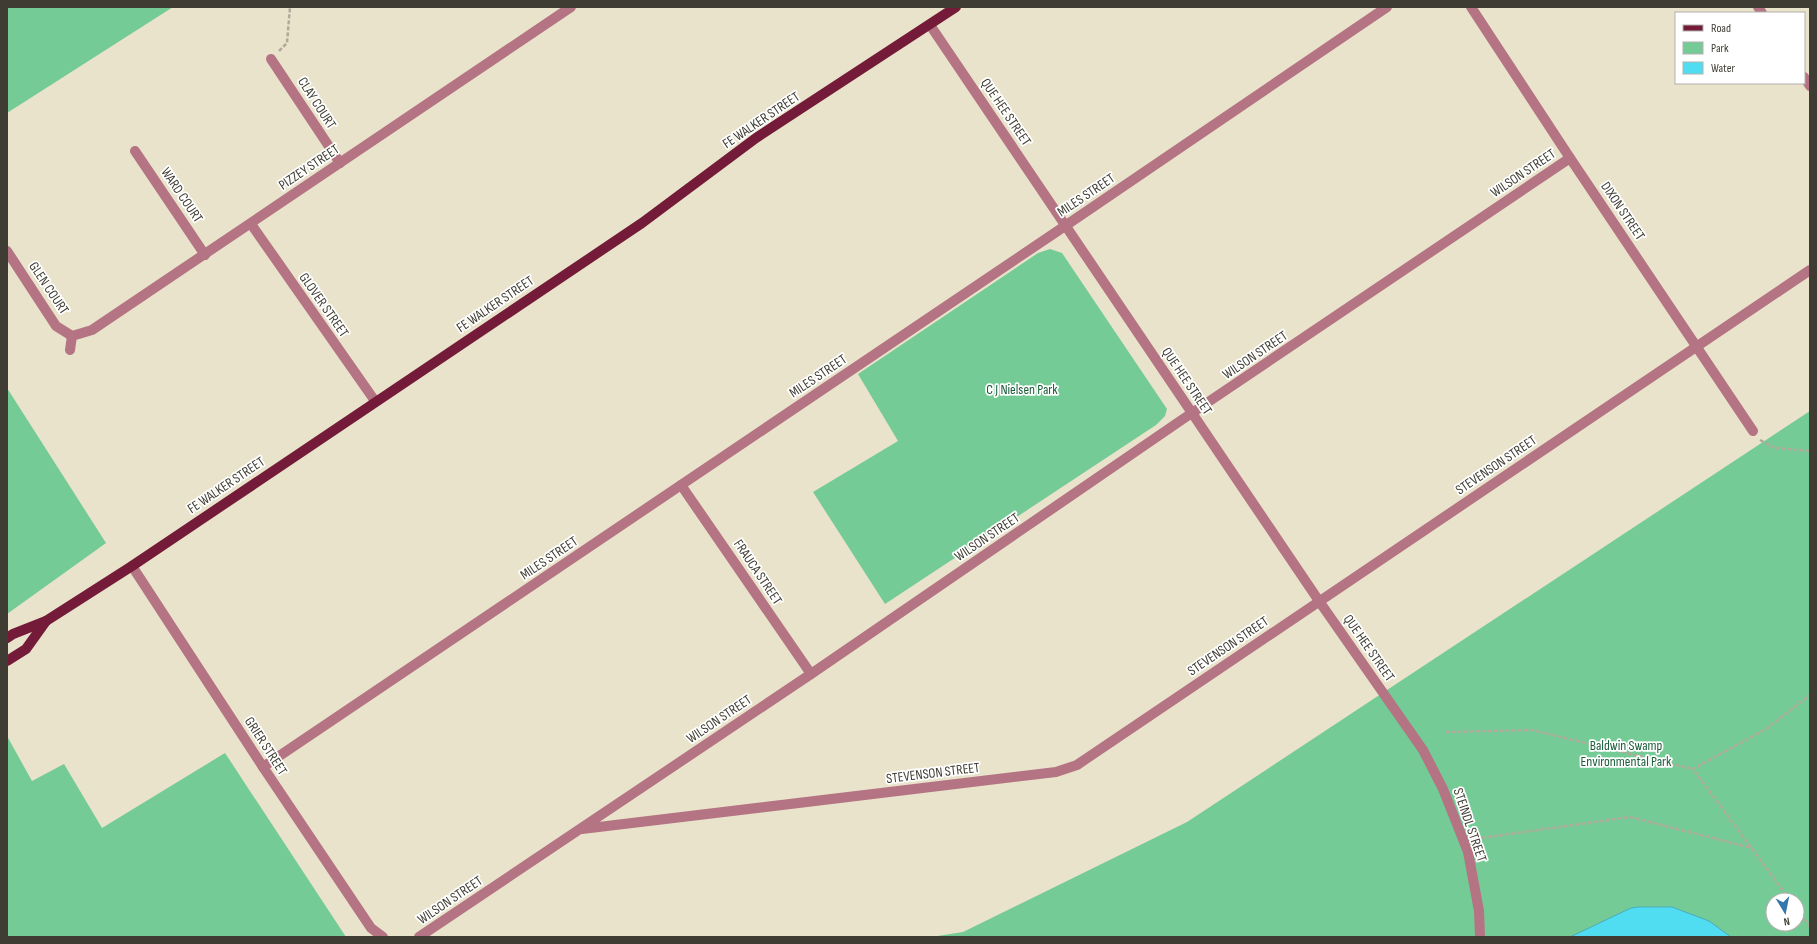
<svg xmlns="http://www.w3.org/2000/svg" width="1817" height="944" font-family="'Sofia Sans Condensed',sans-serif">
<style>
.green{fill:#74cb95;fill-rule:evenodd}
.water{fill:#50ddf2;stroke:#4badb9}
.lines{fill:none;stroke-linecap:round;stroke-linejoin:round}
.path{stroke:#b0ab98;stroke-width:2.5;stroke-dasharray:4 2;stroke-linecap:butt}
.minor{stroke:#b47483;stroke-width:10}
.major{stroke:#731b39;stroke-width:10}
.labels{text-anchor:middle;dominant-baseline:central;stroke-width:3.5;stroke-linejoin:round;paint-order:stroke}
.street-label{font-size:14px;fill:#3f3d33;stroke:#fff}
.park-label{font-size:14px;fill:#1a5d39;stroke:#fff}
</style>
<rect width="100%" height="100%" fill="#e9e3cb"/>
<g class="green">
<polygon points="7,7 173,7 7,113"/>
<polygon points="1050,249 1062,253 1167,409 1165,416 1156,425 885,604 813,492 898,441 858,374 1038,253"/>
<polygon points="7,388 106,543 7,614"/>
<path d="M1810 411V937H931L963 932 1187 822ZM1773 900H1797V924H1773Z"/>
<polygon points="7,736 32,781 64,764 102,828 225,753 346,937 7,937"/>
</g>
<polygon class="water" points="1638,907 1672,907 1709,921 1731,937 1570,937 1631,908"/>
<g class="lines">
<g class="path">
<polyline points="279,51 287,43 290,7"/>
<polyline points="1760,440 1775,448 1810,451"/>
<polyline points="1445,732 1532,730 1693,769"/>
<polyline points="1481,838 1630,817 1752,848"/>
<polyline points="1790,900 1693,769 1766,729 1810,695"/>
<polyline points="1797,909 1810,927"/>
</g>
<g class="minor">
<polyline points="1471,7 1570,158 1753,431"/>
<polyline points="1758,7 1762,13"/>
<polyline points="930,25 1319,601 1423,750 1443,789 1468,852 1479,911 1480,937"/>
<polyline points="271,59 340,163"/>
<polyline points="1804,77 1810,86"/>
<polyline points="135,151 205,255"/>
<polyline points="251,224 375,401"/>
<polyline points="7,251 56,326 72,336"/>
<polyline points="70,350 72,336 92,330 571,7"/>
<polyline points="681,485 811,674"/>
<polyline points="132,566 263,767 371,928 383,937"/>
<polyline points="263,767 1065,226 1387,7"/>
<polyline points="582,829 1056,772 1077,765 1810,270"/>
<polyline points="419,937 811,674 1183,419 1570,158"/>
</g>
<g class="major">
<polyline points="7,638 13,634 46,621 132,566 642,223 756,138 956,7"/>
<polyline points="7,661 26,649 46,621"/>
</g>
</g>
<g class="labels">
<g class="street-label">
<text transform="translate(317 103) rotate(57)">CLAY COURT</text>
<text transform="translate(1006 112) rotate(56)">QUE HEE STREET</text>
<text transform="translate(761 120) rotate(-34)">FE WALKER STREET</text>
<text transform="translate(309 167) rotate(-34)">PIZZEY STREET</text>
<text transform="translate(1523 173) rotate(-34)">WILSON STREET</text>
<text transform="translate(182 195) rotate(56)">WARD COURT</text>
<text transform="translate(1086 195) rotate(-34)">MILES STREET</text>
<text transform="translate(1623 211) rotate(56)">DIXON STREET</text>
<text transform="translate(49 288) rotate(56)">GLEN COURT</text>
<text transform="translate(495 304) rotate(-34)">FE WALKER STREET</text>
<text transform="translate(324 305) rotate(55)">GLOVER STREET</text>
<text transform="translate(1255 355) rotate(-34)">WILSON STREET</text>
<text transform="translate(818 376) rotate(-34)">MILES STREET</text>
<text transform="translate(1187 381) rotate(56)">QUE HEE STREET</text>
<text transform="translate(1496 465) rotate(-34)">STEVENSON STREET</text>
<text transform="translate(226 485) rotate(-34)">FE WALKER STREET</text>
<text transform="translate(987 537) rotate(-34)">WILSON STREET</text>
<text transform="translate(549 558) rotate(-34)">MILES STREET</text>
<text transform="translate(758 572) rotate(56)">FRAUCA STREET</text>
<text transform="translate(1228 646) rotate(-34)">STEVENSON STREET</text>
<text transform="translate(1369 648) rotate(55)">QUE HEE STREET</text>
<text transform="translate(719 719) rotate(-34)">WILSON STREET</text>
<text transform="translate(266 746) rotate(57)">GRIER STREET</text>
<text transform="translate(933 773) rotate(-7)">STEVENSON STREET</text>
<text transform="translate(1470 825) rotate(71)">STEINDL STREET</text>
<text transform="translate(450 900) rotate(-34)">WILSON STREET</text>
</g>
<g class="park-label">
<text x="1022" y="389">C J Nielsen Park</text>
<text x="1626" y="745">Baldwin Swamp<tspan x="1626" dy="16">Environmental Park</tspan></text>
</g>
</g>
<rect width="1817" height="944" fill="none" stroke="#3f3d33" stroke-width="16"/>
<rect x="1675" y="12" width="130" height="72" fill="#ffffff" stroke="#b2b1ad"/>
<rect x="1683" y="25" width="20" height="6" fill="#731b39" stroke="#b2b1ad"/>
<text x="1711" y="32" font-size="12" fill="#3f3d33">Road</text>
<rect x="1683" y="42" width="20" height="12" fill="#74cb95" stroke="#b2b1ad"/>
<text x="1711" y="52" font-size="12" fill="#3f3d33">Park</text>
<rect x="1683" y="62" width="20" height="12" fill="#50ddf2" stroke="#b2b1ad"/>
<text x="1711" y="72" font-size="12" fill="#3f3d33">Water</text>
<g transform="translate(1785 912) rotate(170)"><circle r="19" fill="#ffffff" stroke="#b2b1ad"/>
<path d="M0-3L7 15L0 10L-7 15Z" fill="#3477ad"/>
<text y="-6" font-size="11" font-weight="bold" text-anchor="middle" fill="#3f3d33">N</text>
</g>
</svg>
